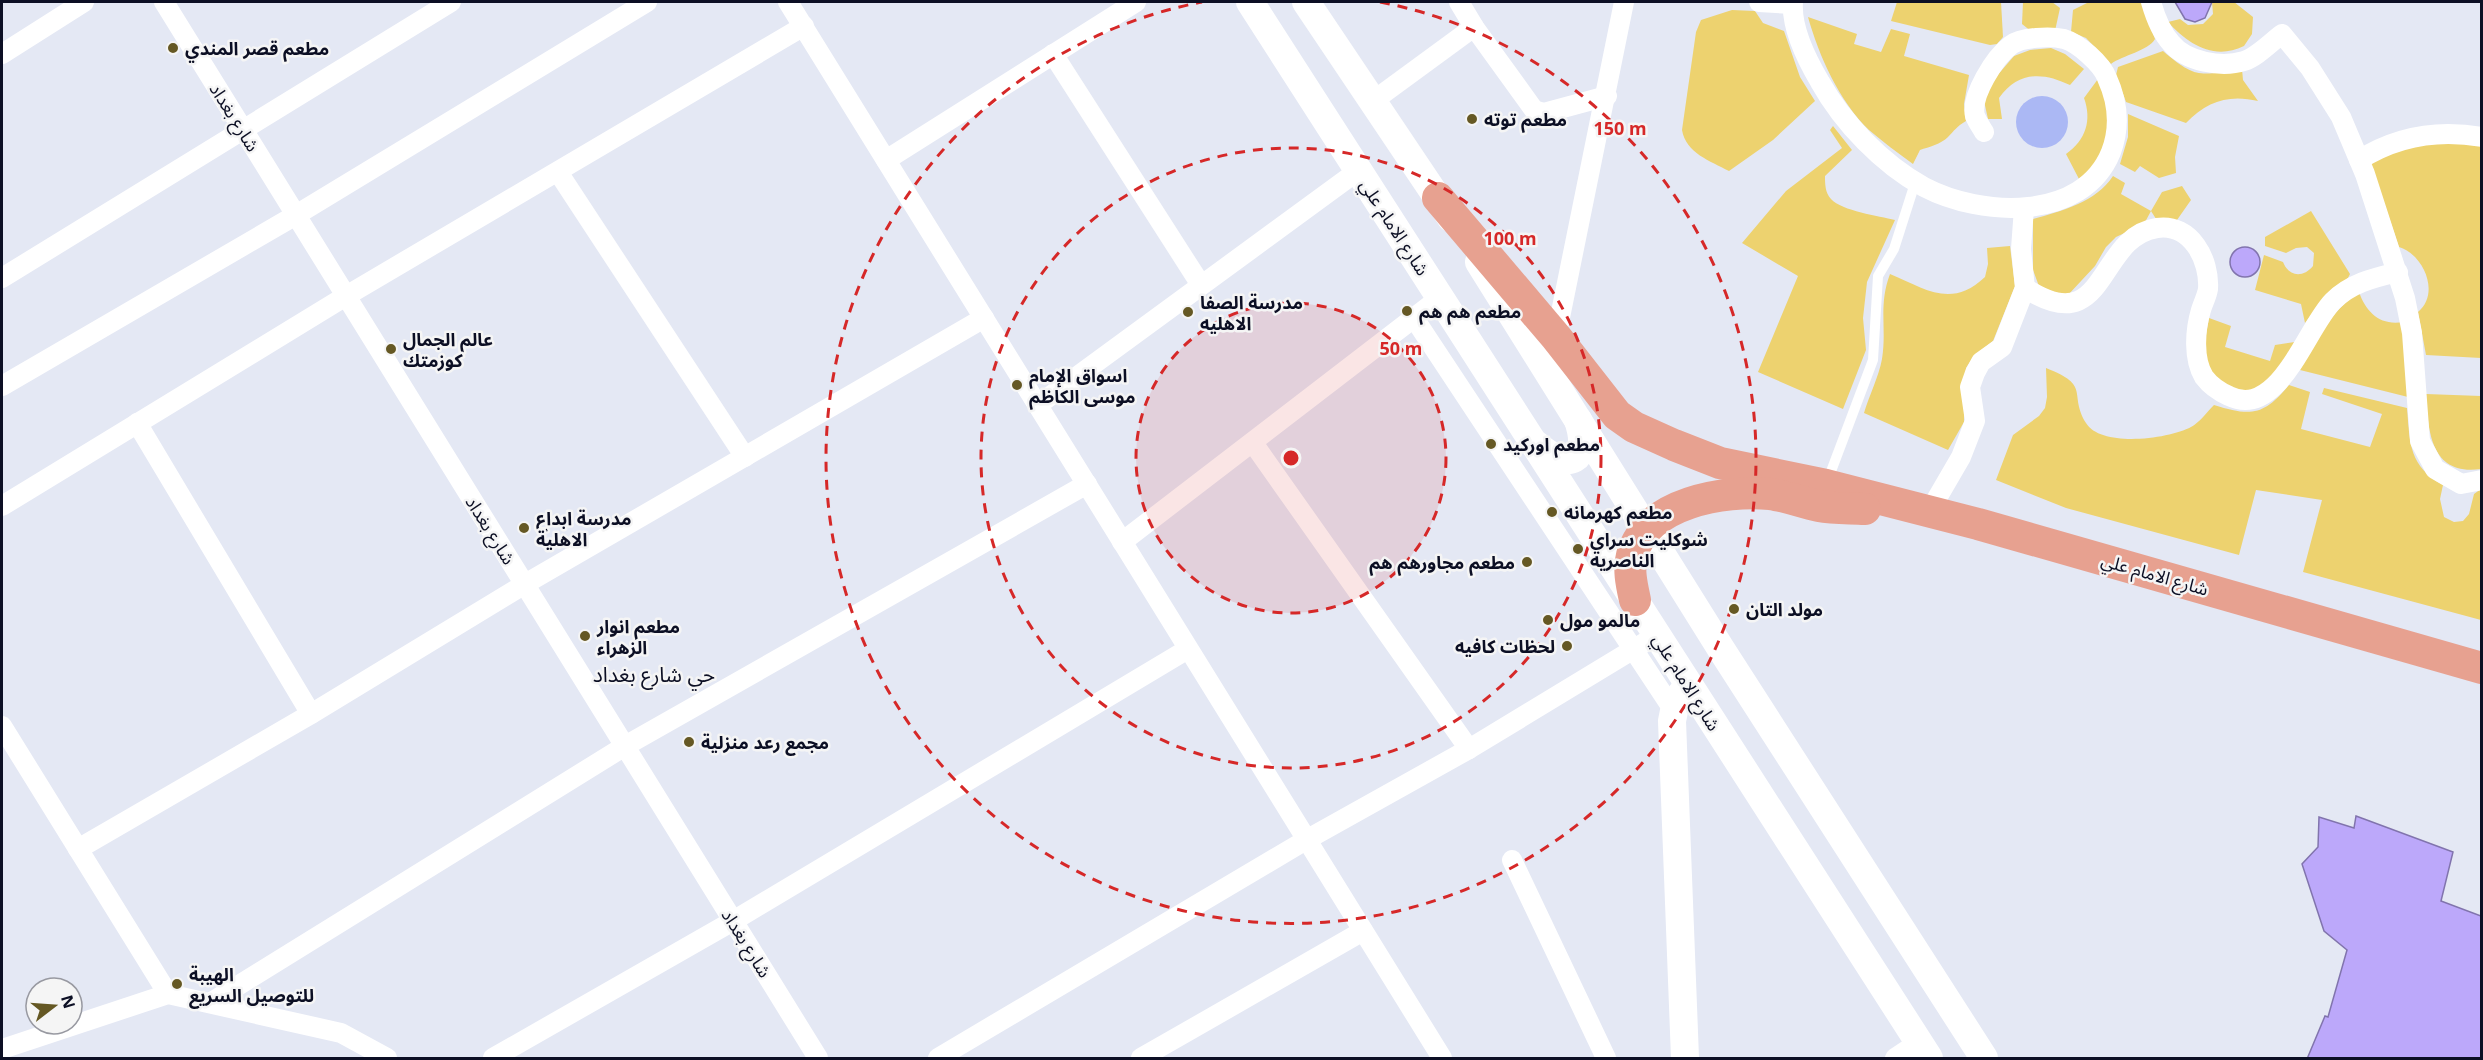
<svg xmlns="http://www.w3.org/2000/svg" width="2483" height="1060" font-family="'Noto Sans','Noto Sans Arabic',sans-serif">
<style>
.green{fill:#edd26f}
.water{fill:#abb8f4}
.building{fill:#bca8fa;stroke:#8174ad;stroke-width:1.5}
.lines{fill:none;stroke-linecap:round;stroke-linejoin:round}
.lane{stroke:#fff;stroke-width:10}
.street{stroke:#fff;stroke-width:20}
.secondary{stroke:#fff;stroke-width:28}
.primary{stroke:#e7a190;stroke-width:32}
.ring{fill:none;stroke:#d62828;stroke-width:3;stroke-dasharray:10 8}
.poi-dot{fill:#655824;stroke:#f5f5f5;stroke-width:2}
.labels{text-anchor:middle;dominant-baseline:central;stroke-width:5;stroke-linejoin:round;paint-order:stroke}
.poi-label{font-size:18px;font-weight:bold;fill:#0c0f24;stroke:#f5f5f5;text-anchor:start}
.street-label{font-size:18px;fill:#0c0f24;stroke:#f5f5f5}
.quarter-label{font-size:21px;fill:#0c0f24;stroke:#f5f5f5}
.centre{fill:#d62828;stroke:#f5f5f5;stroke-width:3}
.ring-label{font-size:18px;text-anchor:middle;font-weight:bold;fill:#d62828;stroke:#f5f5f5;stroke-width:5;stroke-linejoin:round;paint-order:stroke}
</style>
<rect width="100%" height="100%" fill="#e4e8f4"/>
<g class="green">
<polygon points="1897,2 2001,2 2003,37 1997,44 1990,45 1891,21"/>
<polygon points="2023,2 2052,2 2060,8 2055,31 2032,32 2022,24"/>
<path d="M2089 2H2142L2155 39C2148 51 2123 55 2111 64L2086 38 2071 32 2073 10Z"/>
<path d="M2212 2H2234L2253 17 2252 34 2244 46C2214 61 2188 44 2168 22L2180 19 2188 25 2203 24 2213 14Z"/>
<path d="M1732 10 1755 11 1763 23 1784 31 1800 77 1815 101 1773 140 1729 171C1710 161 1686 153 1682 130L1696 32 1701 20Z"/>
<path d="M1808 17 1857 34 1854 44 1881 52 1891 29 1910 34 1904 56 1969 75 1964 104 1966 121C1957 126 1954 131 1948 137 1941 144 1929 147 1920 150L1913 164C1898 153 1883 142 1869 130 1839 101 1819 56 1808 17Z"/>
<path d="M2051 48 2065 54 2084 69 2070 85C2043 72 2018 71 1999 98L2002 119H1988L1984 101 1995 78 2014 56 2030 50Z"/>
<path d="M2163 51C2197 80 2200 75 2242 69L2243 80 2258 101C2229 94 2207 101 2186 123L2126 102 2116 75 2118 67Z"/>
<path d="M2098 79C2116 113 2112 157 2079 179L2066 154C2086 140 2092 120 2084 98Z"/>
<polygon points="2128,114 2179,136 2175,157 2176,173 2159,178 2140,166 2135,172 2120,164 2128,137"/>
<path d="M1833 126 1852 150 1825 176C1825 183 1825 193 1831 199 1842 211 1879 216 1895 220L1867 282 1863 318 1866 350 1843 409 1758 372 1798 276 1742 243 1786 191 1842 148 1830 130Z"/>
<path d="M2426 142 2481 145V358L2426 355 2418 312C2441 293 2423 254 2399 247L2371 164 2382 154Z"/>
<path d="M2113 176 2125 183 2121 194 2151 211 2162 192 2182 186 2191 200 2177 220 2158 222 2151 211 2144 224 2116 237 2106 247 2095 266 2068 295 2040 289 2033 270V219C2062 211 2096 202 2113 176Z"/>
<path d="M2311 211 2350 274 2348 278 2327 294 2305 323 2301 304 2255 290 2264 255 2283 262C2289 277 2303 278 2313 266L2314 253 2307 247 2296 248 2286 253 2265 246V237Z"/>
<path d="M2010 246 2015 286 1993 341 1974 356 1966 368 1964 422 1948 450 1864 413C1869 396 1879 376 1882 359 1887 328 1878 306 1890 274 1926 289 1951 309 1985 277L1988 264 1987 248Z"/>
<path d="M2359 292C2366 312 2380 326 2403 322L2408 397 2300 370C2317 337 2329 314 2359 292Z"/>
<path d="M2209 318 2231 326 2225 347 2270 361 2275 345 2295 342C2286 359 2277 376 2261 386 2238 401 2208 381 2205 356 2204 343 2207 330 2209 318Z"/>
<path d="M2046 368C2092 386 2068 393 2086 423 2101 448 2169 439 2191 427 2199 423 2207 412 2214 405 2252 417 2264 415 2289 385L2310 392 2301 429 2370 447 2382 414 2322 394 2324 388 2407 408C2410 444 2409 466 2443 485L2440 499 2444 517 2454 522 2463 521 2469 514 2474 494 2481 489V620L2303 572 2322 500 2256 490 2239 555 2066 508 1996 480 2013 435 2039 416 2045 408 2047 397Z"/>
<path d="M2426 394 2481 396V469C2431 476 2428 433 2426 394Z"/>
</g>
<circle class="water" cx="2042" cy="122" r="26"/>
<g class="building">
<polygon points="2175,2 2212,2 2205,18 2195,22 2185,19"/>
<circle cx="2245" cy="262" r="15"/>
<polygon points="2356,816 2453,852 2441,901 2481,916 2481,1059 2307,1059 2325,1016 2328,1017 2347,950 2324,931 2302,864 2318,847 2319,817 2354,828"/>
</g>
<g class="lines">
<polyline class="lane" points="1827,482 1873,360 1878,276 1894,249 1916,180"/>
<g class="street">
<polyline points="164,2 818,1058"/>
<polyline points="788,2 1442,1058"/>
<polyline points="1459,2 1474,27 1534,110 1544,113 1607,96"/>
<polyline points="1759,2 1792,4"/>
<path d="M1793 2C1791 28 1807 60 1820 82 1843 123 1882 164 1924 187 1981 217 2083 222 2111 152 2120 128 2118 102 2107 78 2102 64 2078 43 2064 39 2051 36 2021 37 2011 45 1995 57 1970 96 1975 116 1977 121 1981 127 1984 132"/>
<path d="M2151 2C2155 16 2161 32 2171 43 2186 62 2222 68 2244 61 2257 57 2271 42 2282 34L2310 68 2341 117 2365 174 2405 298 2412 333 2420 441 2435 469 2461 484 2482 480"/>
<polyline points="2,54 84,2"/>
<polyline points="1053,54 1201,285"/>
<polyline points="1373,101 1474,27"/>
<polyline points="886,160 1136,2"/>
<path d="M2359 160C2397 136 2437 129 2482 137"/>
<polyline points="558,172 745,457"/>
<polyline points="2,278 451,2"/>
<path d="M2025 288C2108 342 2096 237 2157 228 2191 223 2210 260 2208 289 2207 296 2203 303 2201 310 2195 330 2193 359 2204 377 2210 385 2220 392 2229 396 2279 420 2306 328 2333 301 2351 283 2373 278 2398 272"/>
<polyline points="1414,318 1674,711"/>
<polyline points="1556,337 1624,2"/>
<polyline points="2,386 296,215 647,2"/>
<polyline points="1038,405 1359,170"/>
<polyline points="137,423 311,714"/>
<polyline points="1253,443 1469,749"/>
<polyline points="2,506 346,296 804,26"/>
<polyline points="1929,512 1961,457 1975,421 1970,387 1975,373 1981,362 2002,347 2025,288 2021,249 2024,208"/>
<polyline points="1122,542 1441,297"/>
<polyline points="2,726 168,994"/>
<polyline points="78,849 311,714 525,584 984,318"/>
<polyline points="1512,860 1606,1058"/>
<polyline points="210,1003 625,746 1087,484"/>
<polyline points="2,1049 168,994 341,1033 387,1058"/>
<polyline points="493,1058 733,921 1188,649"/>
<polyline points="938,1058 1306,840 1469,749 1657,635"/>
<polyline points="1141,1058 1363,931"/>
<polyline points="1895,1058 1919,1042"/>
</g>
<g class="secondary">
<polyline points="1250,2 1929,1058"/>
<polyline points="1306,2 1451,218"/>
<polyline points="1479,262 1721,649 1984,1058"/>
<path d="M1537 445C1568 472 1592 462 1578 420"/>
<polyline points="1685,1058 1672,721 1676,701 1688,685"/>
</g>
<g class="primary">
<polyline points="1438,198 1556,337 1617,415 1634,427 1674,445 1720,463 1826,485 1978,524 2482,668"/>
<path d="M1635 600C1632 586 1628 570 1632 555 1647 502 1724 490 1770 494 1786 496 1803 503 1819 506 1834 509 1850 508 1865 509"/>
</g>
</g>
<circle cx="1291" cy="458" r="155" fill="#d62828" fill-opacity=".12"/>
<g class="ring">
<circle cx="1291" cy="458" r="155"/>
<circle cx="1291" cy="458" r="310"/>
<path d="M1380 2A465 465 0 1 1 1202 2"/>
</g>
<g class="poi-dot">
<circle cx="173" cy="48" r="6"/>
<circle cx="1472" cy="119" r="6"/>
<circle cx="1407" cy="311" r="6"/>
<circle cx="1188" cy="312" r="6"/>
<circle cx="391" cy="349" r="6"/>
<circle cx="1017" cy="385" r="6"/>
<circle cx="1491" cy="444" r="6"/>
<circle cx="1552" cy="512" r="6"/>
<circle cx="524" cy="528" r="6"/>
<circle cx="1578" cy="549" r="6"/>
<circle cx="1527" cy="562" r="6"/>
<circle cx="1734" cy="609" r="6"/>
<circle cx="1548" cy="620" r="6"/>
<circle cx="585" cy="636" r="6"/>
<circle cx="1567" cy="646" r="6"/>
<circle cx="689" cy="742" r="6"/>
<circle cx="177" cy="984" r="6"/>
</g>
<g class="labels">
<g class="poi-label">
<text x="185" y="48">مطعم قصر المندي</text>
<text x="1484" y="119">مطعم توته</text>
<text x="1200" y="302">مدرسة الصفا<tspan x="1200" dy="21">الاهليه</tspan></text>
<text x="1419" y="311">مطعم هم هم</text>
<text x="403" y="339">عالم الجمال<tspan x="403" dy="21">كوزمتك</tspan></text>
<text x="1029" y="375">اسواق الإمام<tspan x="1029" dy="21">موسى الكاظم</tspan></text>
<text x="1503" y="444">مطعم اوركيد</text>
<text x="1564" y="512">مطعم كهرمانه</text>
<text x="536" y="518">مدرسة ابداع<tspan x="536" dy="21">الاهلية</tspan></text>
<text x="1590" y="539">شوكليت سراي<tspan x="1590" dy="21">الناصريه</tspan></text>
<text x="1515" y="562" text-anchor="end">مطعم مجاورهم هم</text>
<text x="1746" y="609">مولد التان</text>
<text x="1560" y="620">مالمو مول</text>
<text x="597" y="626">مطعم انوار<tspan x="597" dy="21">الزهراء</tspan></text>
<text x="1555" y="646" text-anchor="end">لحظات كافيه</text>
<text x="701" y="742">مجمع رعد منزلية</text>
<text x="189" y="974">الهيبة<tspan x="189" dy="21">للتوصيل السريع</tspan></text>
</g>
<g class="street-label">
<text transform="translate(235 117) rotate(58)">شارع بغداد</text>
<text transform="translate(1395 227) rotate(57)">شارع الامام علي</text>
<text transform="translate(491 530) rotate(58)">شارع بغداد</text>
<text transform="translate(2155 574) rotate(16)">شارع الامام علي</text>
<text transform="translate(1687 682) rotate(58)">شارع الامام علي</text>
<text transform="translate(747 943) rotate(58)">شارع بغداد</text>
</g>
<g class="quarter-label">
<text x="654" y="674">حي شارع بغداد</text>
</g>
</g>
<circle cx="1291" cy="458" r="9" class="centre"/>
<g class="ring-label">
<text x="1620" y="135">150 m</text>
<text x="1510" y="245">100 m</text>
<text x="1401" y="355">50 m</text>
</g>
<rect width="2483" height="1060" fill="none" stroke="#0c0f24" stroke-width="6"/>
<g transform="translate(54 1006) rotate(73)"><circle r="28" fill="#f5f5f5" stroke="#9899a1" stroke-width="1.5"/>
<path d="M0-4.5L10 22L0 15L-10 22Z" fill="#655824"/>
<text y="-9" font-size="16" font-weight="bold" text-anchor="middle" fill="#0c0f24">N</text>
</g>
</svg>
